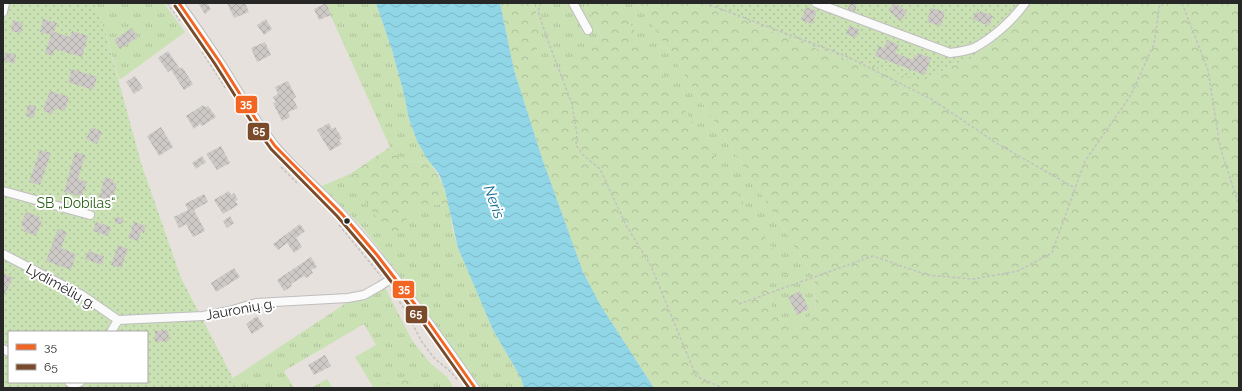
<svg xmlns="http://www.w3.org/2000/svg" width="1242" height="391" font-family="Raleway,sans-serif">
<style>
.grass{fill:url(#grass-tufts)}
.forest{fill:url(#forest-crowns)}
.garden{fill:url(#garden-dots);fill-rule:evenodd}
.water{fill:url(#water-waves)}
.building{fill:url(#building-cross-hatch)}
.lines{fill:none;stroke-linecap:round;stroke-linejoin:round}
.street-casing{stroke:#bfbdbe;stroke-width:10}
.path{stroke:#c2c2c1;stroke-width:1.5;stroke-dasharray:3 2;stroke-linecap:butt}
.street{stroke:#fbfafa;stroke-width:8}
.bus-1-casing{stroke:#fff;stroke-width:6}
.bus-2-casing{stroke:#fff;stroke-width:6}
.bus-1{stroke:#f26522;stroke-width:3}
.bus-2{stroke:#7a4b2a;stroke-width:3}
.bus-dot{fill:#272727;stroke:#fff;stroke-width:1.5}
.labels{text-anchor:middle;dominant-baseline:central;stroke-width:4;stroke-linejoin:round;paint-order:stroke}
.park-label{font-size:14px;fill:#2c611a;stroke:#fff}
.street-label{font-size:14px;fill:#272727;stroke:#fff}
.water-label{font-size:15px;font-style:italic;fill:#0e6d94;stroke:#fff}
.line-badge{stroke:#fff;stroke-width:1.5}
.badge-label{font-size:11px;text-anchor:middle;font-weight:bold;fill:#fff}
</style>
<defs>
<pattern id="grass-tufts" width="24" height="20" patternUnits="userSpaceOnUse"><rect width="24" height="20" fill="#cae1b4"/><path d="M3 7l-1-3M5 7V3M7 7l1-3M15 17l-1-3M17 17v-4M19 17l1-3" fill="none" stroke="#aec19b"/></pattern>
<pattern id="forest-crowns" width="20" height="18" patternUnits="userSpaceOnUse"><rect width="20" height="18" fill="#cae1b4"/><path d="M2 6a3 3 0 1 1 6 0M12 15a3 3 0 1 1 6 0" fill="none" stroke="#aec19b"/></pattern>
<pattern id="garden-dots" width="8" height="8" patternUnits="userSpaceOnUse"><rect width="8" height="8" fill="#cae1b4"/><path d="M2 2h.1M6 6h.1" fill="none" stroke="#aec19b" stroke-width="1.8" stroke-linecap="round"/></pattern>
<pattern id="water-waves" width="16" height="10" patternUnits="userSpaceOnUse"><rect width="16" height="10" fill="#90d6e7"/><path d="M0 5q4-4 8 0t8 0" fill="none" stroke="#7cb8c6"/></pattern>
<pattern id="building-cross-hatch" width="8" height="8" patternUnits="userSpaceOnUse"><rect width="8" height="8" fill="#cdc9c6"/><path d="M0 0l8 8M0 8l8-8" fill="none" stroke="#b0adaa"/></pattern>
</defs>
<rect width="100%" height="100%" fill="#e6e1dc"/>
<g class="grass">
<polygon points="95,3 164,3 185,32 121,79 119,79 105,31"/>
<path d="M325 3H376L392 50 404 94 409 119 417 141 428 160C409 163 401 164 390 147Z"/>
<path d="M533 3H585L601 36C589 50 568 82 546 66 542 63 538 60 537 54 536 49 538 41 539 36 540 24 537 14 533 3Z"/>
<path d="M617 3H638L814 276 815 290 816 310C805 321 802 323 787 323L773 311 768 285 787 273Z"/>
<polygon points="350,174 373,212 407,213 414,208 426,205 449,204 452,227 458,248 493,330 521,378 524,388 511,388 509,386 505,388 481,388 407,285 362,227 322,186"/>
<polygon points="381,280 413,342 431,364 447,377 454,388 423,388 412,380 386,384 383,388 372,388 373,387 355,357 376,345 364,324 284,371 294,388 238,388 233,378"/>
<polygon points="327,379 333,388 311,388"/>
</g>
<g class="forest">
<path d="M500 3H533C537 14 540 24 539 36 538 41 536 49 537 54 538 60 542 63 546 66 568 82 588 50 601 36L585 3H617L788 273 768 285 773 311 787 323C802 323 805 321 816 310L815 290 814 276 638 3H700L836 56 927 80 953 64 969 60 990 44 1030 6 1031 3H1239V388H654L601 306 583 272 542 158 514 70Z"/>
<path d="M390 147C401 164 409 163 428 160 439 175 444 186 449 204 433 205 420 204 407 213L406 225 395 236C377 225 361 192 350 174Z"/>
<polygon points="399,378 412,380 423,388 383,388 386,384"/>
</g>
<g class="garden">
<path d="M3 3H95L105 31 141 163 181 278 238 388H3ZM9 332H147V382H9Z"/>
<polygon points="700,3 1031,3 1030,6 990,44 969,60 953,64 927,80 920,81 870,65 836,56"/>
</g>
<polygon class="water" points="376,3 500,3 514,70 542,158 583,272 601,306 654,388 524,388 521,378 493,330 458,248 445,190 439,174 428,160 417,141 409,119 404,94 392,50"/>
<g class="building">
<polygon points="198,3 207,3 211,9 205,14"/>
<polygon points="227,3 245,3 249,12 234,18"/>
<polygon points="326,3 331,15 319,20 314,9"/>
<polygon points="850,3 857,3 855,12 848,9"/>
<polygon points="894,3 896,3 907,12 900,21 888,10"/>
<polygon points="806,7 817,11 812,24 801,20"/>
<polygon points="931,8 945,12 941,26 927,22"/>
<polygon points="980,11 993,16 989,26 972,19 976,12 980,13"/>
<polygon points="43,19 57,23 54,32 70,37 72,31 88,36 82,57 55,49 52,56 45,53 51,35 40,32"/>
<polygon points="266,19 272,29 264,35 257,25"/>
<polygon points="13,20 23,23 21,33 11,31"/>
<polygon points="849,26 859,29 856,38 846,34"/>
<polygon points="132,28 138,37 120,49 114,40"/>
<polygon points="887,40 899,45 895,53 913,60 914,55 917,56 918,53 931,58 925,75 875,56 879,46 884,48"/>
<polygon points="265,42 271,55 257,62 251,48"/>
<polygon points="168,51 180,69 182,67 193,84 184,90 171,70 168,72 158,58"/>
<polygon points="6,52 16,55 14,64 3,60"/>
<polygon points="72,69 97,77 93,90 68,82"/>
<polygon points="135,76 143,88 134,94 126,82"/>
<polygon points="288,81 296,97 293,99 298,108 288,112 290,117 282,121 273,103 276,102 273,97 278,94 275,87"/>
<polygon points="50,91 69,97 65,111 54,108 53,114 43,111"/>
<polygon points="28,105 36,106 34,118 26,116"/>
<polygon points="203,105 205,107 208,106 216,117 202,126 200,124 194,129 186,116"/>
<polygon points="329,123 332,129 335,127 342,138 339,140 342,144 330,151 317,130"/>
<polygon points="92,127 102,132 97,144 86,139"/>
<polygon points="161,127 173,147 159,156 147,136"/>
<polygon points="221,146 230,163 217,170 206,154"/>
<polygon points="40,150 51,153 40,185 29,182"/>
<polygon points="75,152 85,155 78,179 87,182 82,197 64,192"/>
<polygon points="202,156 206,162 196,169 192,163"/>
<polygon points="105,177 114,180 113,183 117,184 112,201 99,197"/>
<polygon points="229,191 231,195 234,193 238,200 235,201 238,205 223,214 214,200"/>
<polygon points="204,194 208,202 194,210 205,231 193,237 186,224 179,228 174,217 188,210 185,204"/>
<polygon points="26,212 40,217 39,220 42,221 36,236 23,231 24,227 21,226"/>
<polygon points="230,216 234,223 227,228 223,221"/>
<polygon points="117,217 122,218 124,222 120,224 115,223 115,219"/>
<polygon points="96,222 111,227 108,236 93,231"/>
<polygon points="134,222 146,226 144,233 141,232 138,241 128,238"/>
<polygon points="300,224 305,231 296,238 302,247 294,253 287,243 278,250 273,244"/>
<polygon points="58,229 67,232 61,248 76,254 71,270 46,261"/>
<polygon points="118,245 128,249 121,268 111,265"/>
<polygon points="88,251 104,256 102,265 85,259"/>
<polygon points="311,257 317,267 311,270 313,273 306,278 304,276 291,284 292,286 284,291 277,280"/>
<polygon points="234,268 240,277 216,292 211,283"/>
<polygon points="3,273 13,278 3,297"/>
<polygon points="800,291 809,309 797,315 788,297"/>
<polygon points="257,316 264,326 252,334 246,324"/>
<polygon points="168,330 169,341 155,342 155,331"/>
<polygon points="325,355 331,366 314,375 308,365"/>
</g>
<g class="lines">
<defs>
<g id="street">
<path d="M179 3C195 25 210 47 225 70 241 96 256 122 275 146 295 170 320 190 341 213 390 267 433 328 475 388"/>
<polyline points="573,3 588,30"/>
<path d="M816 3 950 53C958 52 966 51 974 48 993 38 1013 20 1025 3"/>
<polyline points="3,12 5,3"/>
<polyline points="3,191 90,215"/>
<polyline points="3,254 82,295 118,320"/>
<polyline points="111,332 118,320 203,316 229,311 256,303 348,298 364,295 380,286 394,277"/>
<polyline points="3,349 9,352"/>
<polyline points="69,382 74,385 80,382"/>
</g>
</defs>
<use href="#street" class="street-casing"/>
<g class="path">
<polyline points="167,3 180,21"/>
<polyline points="541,3 538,11 548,41 572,104 577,134 576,145 582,154 600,169 626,225 651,266 696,376 723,388"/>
<polyline points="705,3 846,56 933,100 996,143 1075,188"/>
<polyline points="1182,3 1208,70 1220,147 1239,205"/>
<polyline points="202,52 226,89"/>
<polyline points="281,167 297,183"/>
<polyline points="339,225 381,276"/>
<polyline points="391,289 405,310 422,342 434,358 450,371 458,380"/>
<polyline points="739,304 873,256 927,275 974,279 1018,271 1052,253 1085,161 1131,95 1154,44 1160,3"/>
</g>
<use href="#street" class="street"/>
<defs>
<polyline id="bus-1" points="179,3 219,61 255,118 275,146 341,213 377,255 427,320 475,388"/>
<polyline id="bus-2" points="175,6 215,64 251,121 271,149 337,216 373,258 423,323 469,388"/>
</defs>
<use href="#bus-1" class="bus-1-casing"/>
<use href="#bus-2" class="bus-2-casing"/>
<use href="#bus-1" class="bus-1"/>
<use href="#bus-2" class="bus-2"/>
</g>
<circle class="bus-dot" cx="347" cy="221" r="3.5"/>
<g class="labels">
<g class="park-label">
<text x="76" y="203">SB „Dobilas“</text>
</g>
<g class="street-label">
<text transform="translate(61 286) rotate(29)">Lydimėlių g.</text>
<text transform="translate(240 309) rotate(-10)">Jauronių g.</text>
</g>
<g class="water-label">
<text transform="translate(494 202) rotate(70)">Neris</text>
</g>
</g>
<g class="line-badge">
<rect x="235" y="95" width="23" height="19" rx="4" fill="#f26522"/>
<rect x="247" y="122" width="23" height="19" rx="4" fill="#7a4b2a"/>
<rect x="392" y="280" width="23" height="19" rx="4" fill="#f26522"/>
<rect x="405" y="305" width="23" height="19" rx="4" fill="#7a4b2a"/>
</g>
<g class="badge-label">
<text x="246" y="108">35</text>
<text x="259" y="135">65</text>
<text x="404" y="293">35</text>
<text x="416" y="318">65</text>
</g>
<rect width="1242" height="391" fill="none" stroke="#272727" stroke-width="8"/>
<rect x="8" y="331" width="140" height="52" fill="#ffffff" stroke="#a9a9a9"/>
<rect x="16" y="344" width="20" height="6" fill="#f26522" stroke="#a9a9a9"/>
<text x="44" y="351" font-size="12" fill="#272727">35</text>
<rect x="16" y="364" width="20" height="6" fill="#7a4b2a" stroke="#a9a9a9"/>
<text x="44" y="371" font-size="12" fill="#272727">65</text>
</svg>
